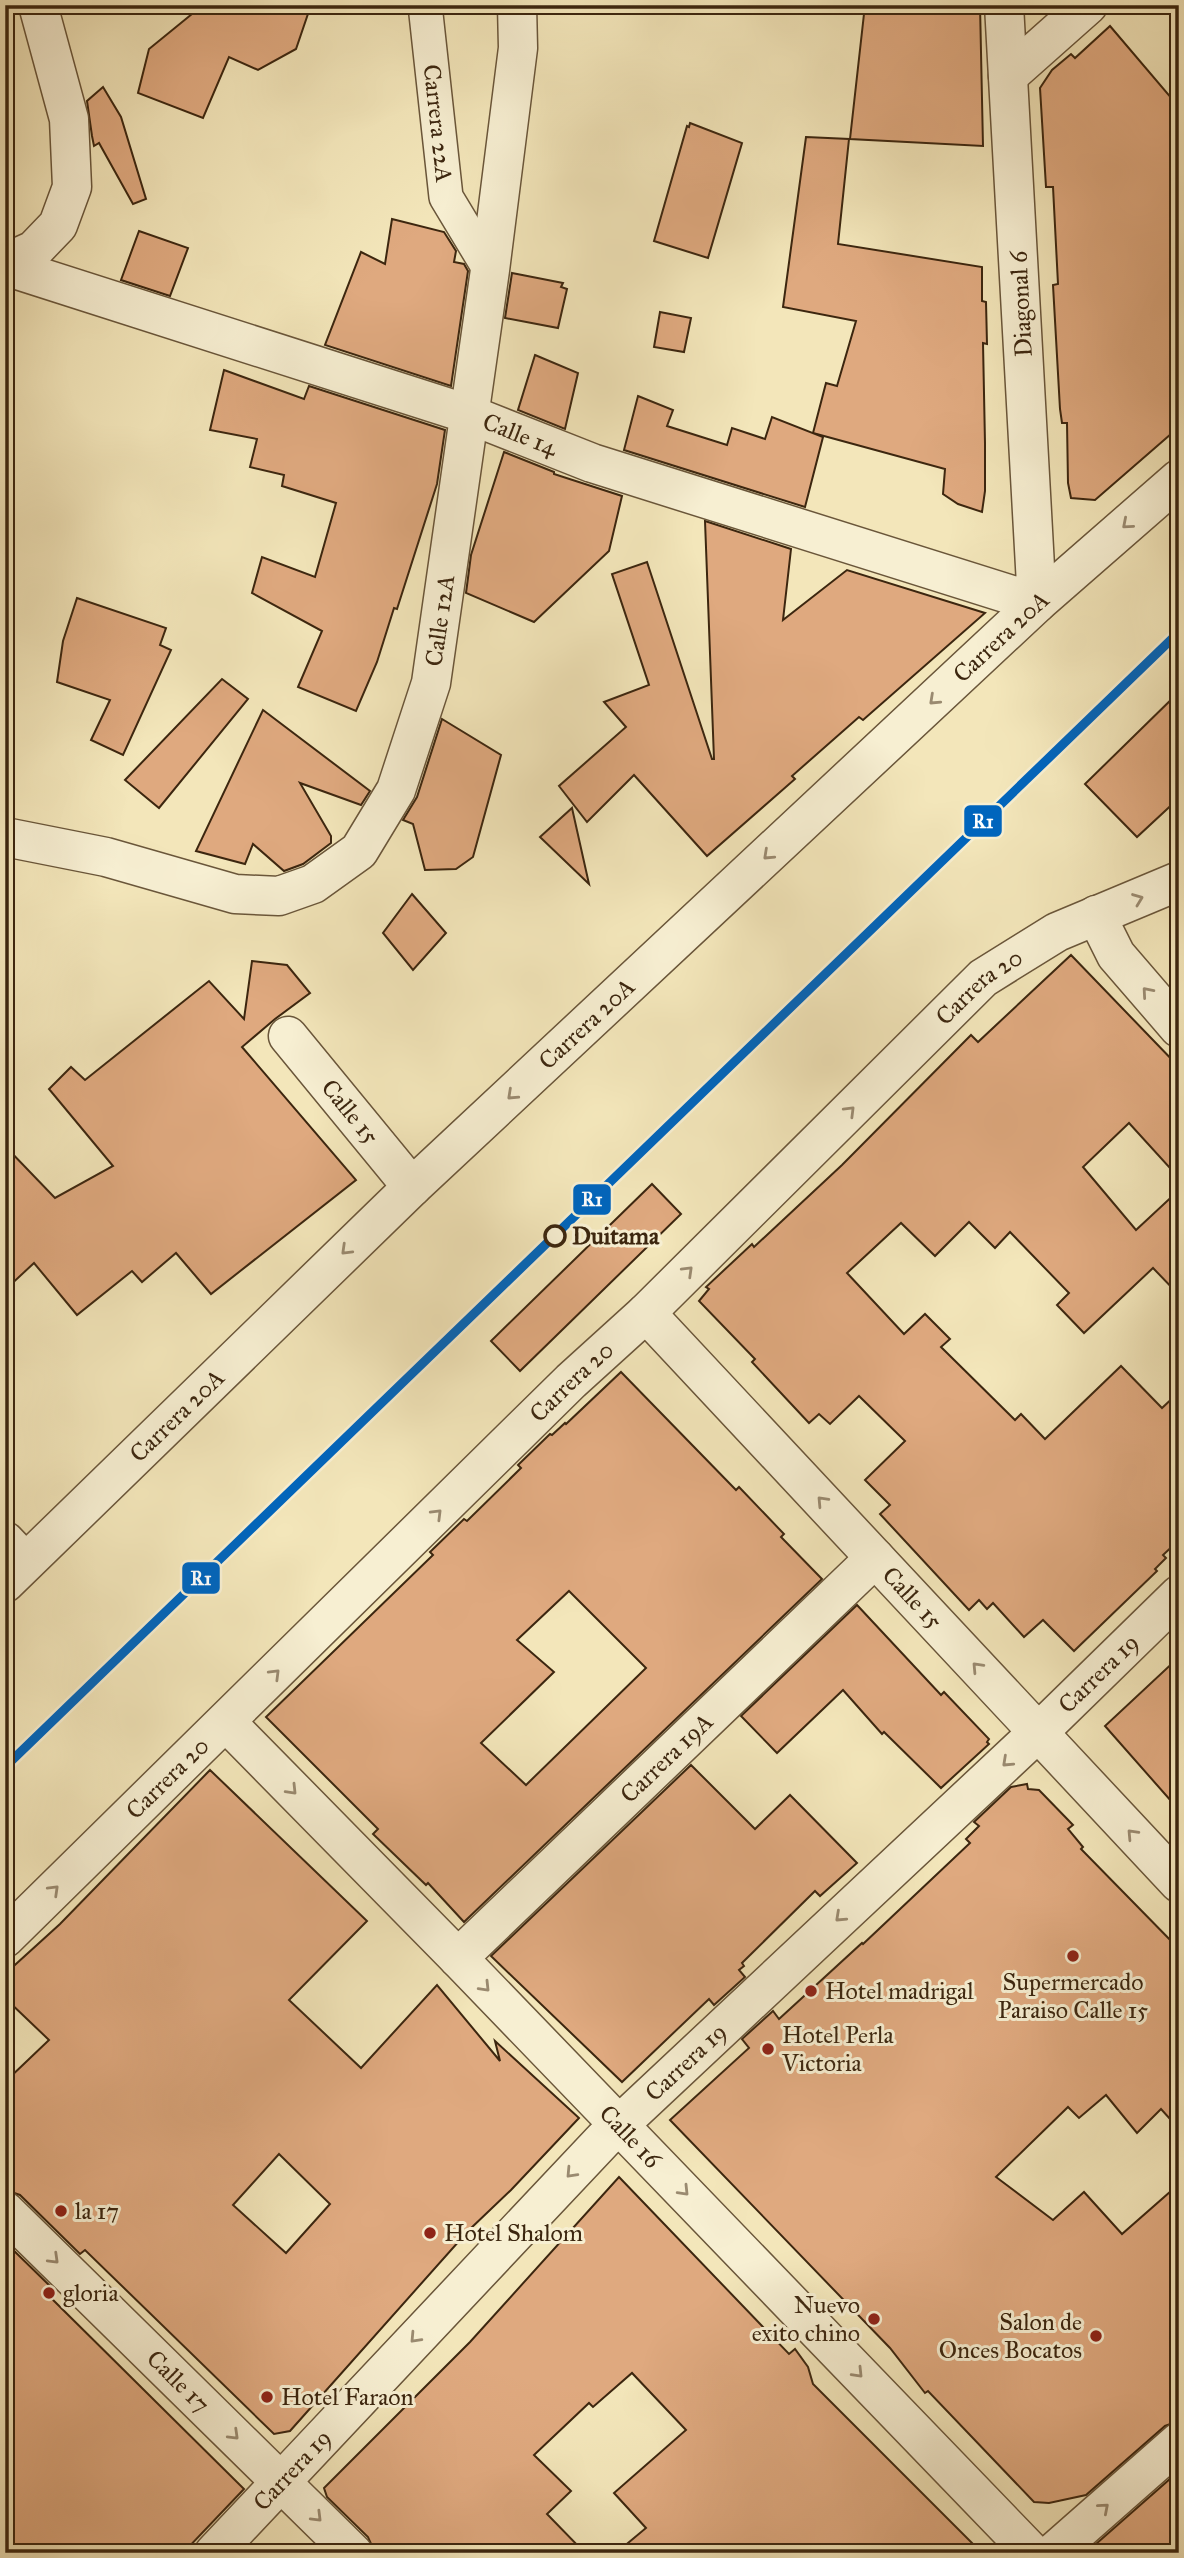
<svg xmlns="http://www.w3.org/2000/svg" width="1184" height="2558" font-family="'IM FELL Great Primer',serif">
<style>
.building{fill:#dfa97f;stroke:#3c260f;stroke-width:2;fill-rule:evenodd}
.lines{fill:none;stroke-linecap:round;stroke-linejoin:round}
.pedestrian-casing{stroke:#6a563a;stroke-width:36}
.minor-casing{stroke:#6a563a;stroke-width:41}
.tertiary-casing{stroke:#6a563a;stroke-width:41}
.pedestrian{stroke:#f7efd2;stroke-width:33}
.minor{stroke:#f7efd2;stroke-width:38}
.tertiary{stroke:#f7efd2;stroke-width:38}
.rail-1-casing{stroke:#f7efd2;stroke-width:14}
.rail-1{stroke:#0065bd;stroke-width:9}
.oneway{stroke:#9a8a70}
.stop-dot{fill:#f7efd2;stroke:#3c260f;stroke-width:3.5}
.poi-dot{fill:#8f2418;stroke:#f7efd2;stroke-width:2.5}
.labels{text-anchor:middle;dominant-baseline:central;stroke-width:6;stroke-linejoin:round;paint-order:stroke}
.street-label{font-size:24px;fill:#3c260f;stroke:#f7efd2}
.stop-label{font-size:24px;font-weight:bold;fill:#3c260f;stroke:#f7efd2;text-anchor:start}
.poi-label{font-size:24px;fill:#3c260f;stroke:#f7efd2;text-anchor:start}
.line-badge{stroke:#f7efd2;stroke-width:2.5}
.badge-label{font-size:19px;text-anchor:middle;font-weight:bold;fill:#fff}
</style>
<rect width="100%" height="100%" fill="#f3e6ba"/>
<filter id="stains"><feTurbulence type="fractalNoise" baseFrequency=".00286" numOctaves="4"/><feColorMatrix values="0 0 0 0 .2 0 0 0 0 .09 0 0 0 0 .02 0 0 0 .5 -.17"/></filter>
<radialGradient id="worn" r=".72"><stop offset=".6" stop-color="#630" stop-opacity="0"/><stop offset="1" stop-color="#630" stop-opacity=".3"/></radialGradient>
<g class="building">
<polygon points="203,5 311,5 296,49 258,70 229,57 203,118 138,93 149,49"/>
<polygon points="865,5 980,5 983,146 850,139"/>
<polygon points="1110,26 1179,107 1179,427 1095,500 1071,498 1068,483 1067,423 1062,423 1060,409 1053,285 1058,284 1053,187 1046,187 1040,88 1052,70 1071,54 1075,58"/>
<polygon points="103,87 121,117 146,199 133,204 99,143 94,146 92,136 87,101"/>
<polygon points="690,123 742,143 708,258 654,241 687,126 689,127"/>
<polygon points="806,137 849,139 838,244 982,267 982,301 986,302 987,344 983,343 985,443 985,491 982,512 958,504 943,494 945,469 813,433 826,383 837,386 856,321 783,307"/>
<polygon points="392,219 444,232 456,251 454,262 464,264 468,271 451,386 325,345 361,252 385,264"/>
<polygon points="139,231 188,248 170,296 121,280"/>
<polygon points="512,273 563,283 561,287 567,289 558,328 505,318"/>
<polygon points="660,312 691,318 684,352 654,347"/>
<polygon points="535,355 578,373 565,429 518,410"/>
<polygon points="224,370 304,399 309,386 445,430 437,484 397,609 394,608 377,662 356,711 298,687 322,631 252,593 262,557 315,577 336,503 282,486 284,475 250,467 257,439 210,430"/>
<polygon points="638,396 673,410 667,426 727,445 732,428 765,439 772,417 823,437 805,507 624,450"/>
<polygon points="504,452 554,472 554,474 622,496 609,551 534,622 466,593 471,555"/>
<polygon points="705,521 791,549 783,620 847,570 985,613 863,720 859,717 792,776 795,779 707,856 634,775 587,822 559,786 626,727 604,702 649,685 612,574 647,562 712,759 714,759"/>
<polygon points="77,598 166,628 160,645 171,650 123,755 91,740 110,700 57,682 63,641"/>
<polygon points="222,679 248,699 159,808 125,780"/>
<polygon points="1179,692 1179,798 1137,837 1085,784"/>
<polygon points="263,710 370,791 361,805 300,783 331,836 331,843 303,864 284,871 253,844 245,864 196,851"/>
<polygon points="442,719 501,755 473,857 456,869 425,870 413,824 403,820 417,797"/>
<polygon points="572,808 589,884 540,837"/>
<polygon points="412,894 446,933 413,970 383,933"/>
<polygon points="1071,955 1179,1067 1179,1178 1129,1123 1083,1167 1136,1230 1179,1190 1179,1295 1153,1268 1084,1333 1057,1305 1069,1293 1010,1232 995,1248 969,1222 935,1256 901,1223 847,1273 904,1334 925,1314 950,1339 941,1347 1015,1420 1021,1414 1045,1439 1121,1366 1162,1408 1179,1392 1179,1540 1163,1555 1166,1558 1155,1569 1157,1571 1074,1651 1043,1620 1024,1637 993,1603 987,1609 979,1600 969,1610 880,1514 890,1505 865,1480 905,1441 859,1396 830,1424 819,1414 809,1423 752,1362 755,1359 699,1301 709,1289 706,1287 752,1244 754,1247 842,1165 971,1035 978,1042"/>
<polygon points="252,961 287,965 310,993 275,1019 242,1047 356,1180 211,1294 176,1253 142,1282 132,1271 77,1315 34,1263 5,1290 5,1146 55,1198 113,1166 49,1089 71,1067 85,1080 209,981 244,1019"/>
<polygon points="652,1184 681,1214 520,1371 491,1341"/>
<path d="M621 1372 736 1490 739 1487 784 1534 781 1537 822 1579 464 1922 428 1883 426 1885 373 1834 378 1829 266 1717 433 1555 430 1552 464 1519 467 1521 521 1468 518 1465 550 1434 552 1435 565 1423 566 1424ZM569 1591 646 1668 526 1785 481 1743 554 1672 517 1640Z"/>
<polygon points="857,1605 941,1695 944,1692 989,1739 987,1742 989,1744 941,1788 884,1732 882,1734 843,1690 777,1753 741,1716"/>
<polygon points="1179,1657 1179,1810 1105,1726"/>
<polygon points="691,1765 755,1829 790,1795 857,1863 820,1896 815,1891 742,1963 744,1966 739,1970 745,1977 714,2005 709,1999 622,2082 491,1956"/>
<path d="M210 1770 367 1921 289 2000 361 2068 437 1985 500 2061 495 2041 579 2118 511 2190 468 2231 290 2431 274 2434 85 2250 80 2254 20 2195 5 2190V2082L49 2040 5 1998V1974L60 1924ZM279 2154 330 2204 286 2253 233 2205Z"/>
<polygon points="1027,1784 1028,1789 1039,1790 1073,1825 1068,1829 1083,1847 1081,1849 1179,1949 1179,2129 1161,2109 1137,2133 1106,2095 1079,2118 1068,2107 996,2177 1053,2220 1084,2192 1122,2234 1179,2184 1179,2394 1174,2399 1179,2405 1179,2421 1165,2426 1086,2495 1049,2503 1034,2502 928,2391 925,2393 890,2348 670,2120 749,2048 742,2039 773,2011 779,2019 862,1943 863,1944 970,1843 966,1839 979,1826 974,1822 1011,1787"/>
<polygon points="619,2177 789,2354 795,2349 808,2367 813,2384 982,2553 616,2553 646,2528 614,2493 686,2430 632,2373 593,2407 589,2403 534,2455 571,2491 547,2514 585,2553 375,2553 368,2537 327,2497 324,2488 470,2342"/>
<polygon points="5,2242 50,2286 44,2291 244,2489 183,2553 5,2553"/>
<polygon points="1179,2471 1179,2553 1087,2553 1088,2551"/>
</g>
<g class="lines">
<defs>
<g id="pedestrian">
<path id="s1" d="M425 5 446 197 490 270"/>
</g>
<g id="minor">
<polyline points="1008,76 1088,5"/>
<polyline points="5,263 34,250 58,225 72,187 69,119 38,5"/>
<path id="s2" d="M5 266 468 414 592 463 1037 603 1004 5"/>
<path id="s3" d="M5 837 106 857 235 894 279 896 313 884 359 851 396 790 431 683 490 270 518 48 517 5"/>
<polyline points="1096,915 1116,955 1179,1028"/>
<path id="s4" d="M288 1036 412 1187"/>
<path id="s5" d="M646 1313 1179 1883"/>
<polyline points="5,1541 25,1562"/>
<path id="s6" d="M226 1722 458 1958 1032 2553"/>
<path id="s7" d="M458 1958 875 1558"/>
<path id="s8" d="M5 2211 353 2553"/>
<path id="s9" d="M214 2553 604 2139 1051 1720 1179 1595"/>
<polyline points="1053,2553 1179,2442"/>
</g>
<g id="tertiary">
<path id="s10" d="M5 1583 412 1187 1037 603 1179 479"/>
<path id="s11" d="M5 1938 571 1381 646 1313 983 978 1057 932 1179 881"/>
</g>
</defs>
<use href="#pedestrian" class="pedestrian-casing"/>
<use href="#minor" class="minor-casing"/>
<use href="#tertiary" class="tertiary-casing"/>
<use href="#pedestrian" class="pedestrian"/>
<use href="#minor" class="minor"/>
<use href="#tertiary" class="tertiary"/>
<defs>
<polyline id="rail-1" points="5,1767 1179,632"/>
</defs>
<use href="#rail-1" class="rail-1-casing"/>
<use href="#rail-1" class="rail-1"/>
</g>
<defs><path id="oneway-chevron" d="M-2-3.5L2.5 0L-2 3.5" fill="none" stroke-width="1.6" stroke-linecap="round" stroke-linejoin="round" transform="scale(1.75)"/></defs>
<g class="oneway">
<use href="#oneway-chevron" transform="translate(1127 524) rotate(139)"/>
<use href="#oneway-chevron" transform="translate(934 700) rotate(137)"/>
<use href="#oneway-chevron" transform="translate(768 855) rotate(137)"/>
<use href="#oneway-chevron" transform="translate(1138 899) rotate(-21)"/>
<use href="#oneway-chevron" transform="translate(1147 992) rotate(-131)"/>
<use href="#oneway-chevron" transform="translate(512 1095) rotate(137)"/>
<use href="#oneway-chevron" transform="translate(850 1111) rotate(-45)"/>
<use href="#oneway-chevron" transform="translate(346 1250) rotate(136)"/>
<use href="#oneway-chevron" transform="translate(688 1271) rotate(-44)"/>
<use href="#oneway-chevron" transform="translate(822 1501) rotate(-133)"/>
<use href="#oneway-chevron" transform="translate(437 1514) rotate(-45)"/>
<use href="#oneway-chevron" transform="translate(977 1667) rotate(-133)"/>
<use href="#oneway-chevron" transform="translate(275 1674) rotate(-45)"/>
<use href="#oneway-chevron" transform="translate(1007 1762) rotate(137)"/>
<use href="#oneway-chevron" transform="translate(292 1790) rotate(46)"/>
<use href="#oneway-chevron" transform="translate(1132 1834) rotate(-133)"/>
<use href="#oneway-chevron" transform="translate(54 1890) rotate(-44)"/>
<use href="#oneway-chevron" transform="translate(840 1917) rotate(137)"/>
<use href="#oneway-chevron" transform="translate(485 1987) rotate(46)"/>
<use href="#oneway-chevron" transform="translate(571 2173) rotate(133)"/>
<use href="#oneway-chevron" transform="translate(684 2191) rotate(46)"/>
<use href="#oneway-chevron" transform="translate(54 2259) rotate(44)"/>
<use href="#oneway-chevron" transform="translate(415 2338) rotate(133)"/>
<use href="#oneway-chevron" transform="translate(858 2373) rotate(46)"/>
<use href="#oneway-chevron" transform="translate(234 2435) rotate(44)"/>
<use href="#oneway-chevron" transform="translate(1104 2508) rotate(-41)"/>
<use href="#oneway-chevron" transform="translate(317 2517) rotate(45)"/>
</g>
<circle class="stop-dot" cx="555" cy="1236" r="10"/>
<g class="poi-dot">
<circle cx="1073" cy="1956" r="7"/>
<circle cx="811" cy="1991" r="7"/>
<circle cx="768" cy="2049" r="7"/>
<circle cx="61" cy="2211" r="7"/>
<circle cx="430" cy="2233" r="7"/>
<circle cx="49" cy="2293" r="7"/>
<circle cx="874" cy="2319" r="7"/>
<circle cx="1096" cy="2336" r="7"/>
<circle cx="267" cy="2397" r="7"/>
</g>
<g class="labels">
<g class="street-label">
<text stroke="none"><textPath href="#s1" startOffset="119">Carrera 22A</textPath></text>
<text transform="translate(1021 304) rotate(-93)">Diagonal 6</text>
<text stroke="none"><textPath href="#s2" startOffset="542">Calle 14</textPath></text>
<text stroke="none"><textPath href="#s3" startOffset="621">Calle 12A</textPath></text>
<text stroke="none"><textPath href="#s10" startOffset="1374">Carrera 20A</textPath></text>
<text stroke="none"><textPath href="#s11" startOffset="1362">Carrera 20</textPath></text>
<text stroke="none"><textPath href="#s10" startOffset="807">Carrera 20A</textPath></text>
<text stroke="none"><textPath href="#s4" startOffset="98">Calle 15</textPath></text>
<text stroke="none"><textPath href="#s11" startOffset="794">Carrera 20</textPath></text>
<text stroke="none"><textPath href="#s10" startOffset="240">Carrera 20A</textPath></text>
<text stroke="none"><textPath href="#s5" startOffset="390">Calle 15</textPath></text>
<text stroke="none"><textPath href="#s9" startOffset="1248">Carrera 19</textPath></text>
<text stroke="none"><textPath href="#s7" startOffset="289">Carrera 19A</textPath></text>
<text stroke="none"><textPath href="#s11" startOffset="228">Carrera 20</textPath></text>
<text stroke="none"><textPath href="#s9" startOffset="681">Carrera 19</textPath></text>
<text stroke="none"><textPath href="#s6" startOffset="579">Calle 16</textPath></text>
<text stroke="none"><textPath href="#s8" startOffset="243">Calle 17</textPath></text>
<text stroke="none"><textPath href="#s9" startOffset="114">Carrera 19</textPath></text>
</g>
<g class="stop-label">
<text x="572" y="1236">Duitama</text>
</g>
<g class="poi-label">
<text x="1073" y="1982" text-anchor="middle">Supermercado<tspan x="1073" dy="28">Paraiso Calle 15</tspan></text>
<text x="825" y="1991">Hotel madrigal</text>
<text x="782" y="2035">Hotel Perla<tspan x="782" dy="28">Victoria</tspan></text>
<text x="75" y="2211">la 17</text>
<text x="444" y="2233">Hotel Shalom</text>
<text x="63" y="2293">gloria</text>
<text x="860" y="2305" text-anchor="end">Nuevo<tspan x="860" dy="28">exito chino</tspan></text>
<text x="1082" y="2322" text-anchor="end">Salon de<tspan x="1082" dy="28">Onces Bocatos</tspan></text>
<text x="281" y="2397">Hotel Faraon</text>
</g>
</g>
<g class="line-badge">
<rect x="963" y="804" width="40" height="34" rx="7" fill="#0065bd"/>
<rect x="572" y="1183" width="40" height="33" rx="7" fill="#0065bd"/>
<rect x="181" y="1561" width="40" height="34" rx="7" fill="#0065bd"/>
</g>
<g class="badge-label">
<text x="983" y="828">R1</text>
<text x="592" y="1206">R1</text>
<text x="201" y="1585">R1</text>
</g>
<rect width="1184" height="2558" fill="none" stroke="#f3e6ba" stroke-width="28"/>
<rect x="7" y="7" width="1170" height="2544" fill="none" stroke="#3c260f" stroke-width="3.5"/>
<rect x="14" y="14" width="1156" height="2530" fill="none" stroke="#3c260f" stroke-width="2"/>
<rect width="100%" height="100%" filter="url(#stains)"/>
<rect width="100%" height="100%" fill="url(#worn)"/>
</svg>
